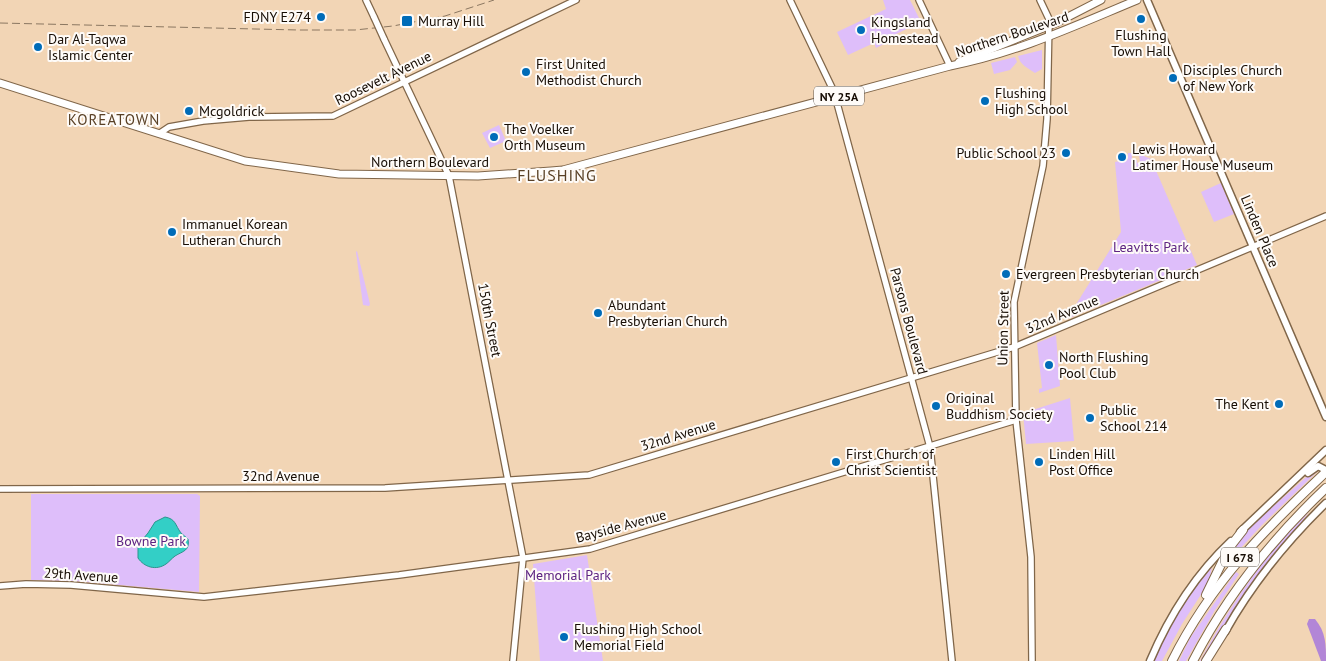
<svg xmlns="http://www.w3.org/2000/svg" width="1326" height="661" font-family="'PT Sans',sans-serif">
<style>
.green{fill:#debefa}
.forest{fill:#b286d7}
.water{fill:#33cfc6;stroke:#2b958c}
.lines{fill:none;stroke-linecap:round;stroke-linejoin:round}
.tertiary-casing{stroke:#806649;stroke-width:8}
.secondary-casing{stroke:#806649;stroke-width:9}
.primary-casing{stroke:#806649;stroke-width:9}
.motorway-casing{stroke:#806649;stroke-width:10}
.tertiary{stroke:#fff;stroke-width:5.5}
.secondary{stroke:#fff;stroke-width:6}
.primary{stroke:#fff;stroke-width:7}
.motorway{stroke:#fff;stroke-width:8}
.rail{stroke:#8b7761;stroke-width:1;stroke-dasharray:8 4;stroke-linecap:butt}
.tertiary-bridge-casing{stroke:#806649;stroke-width:8;stroke-linecap:butt}
.tertiary-bridge{stroke:#fff;stroke-width:5.5}
.poi-dot{fill:#006cb8;stroke:#fefbf8;stroke-width:2}
.labels{text-anchor:middle;dominant-baseline:central;stroke-width:4;stroke-linejoin:round;paint-order:stroke}
.shield{fill:#fefbf8;stroke:#5c544d;stroke-width:1}
.shield-label{font-size:12px;font-weight:bold;fill:#170d04}
.poi-label{font-size:14px;fill:#170d04;stroke:#fefbf8;text-anchor:start}
.street-label{font-size:14px;fill:#170d04;stroke:#fefbf8}
.park-label{font-size:14px;fill:#5d2382;stroke:#fefbf8}
.neighbourhood-label{font-size:15px;letter-spacing:1px;fill:#594025;stroke:#fefbf8}
.quarter-label{font-size:16px;letter-spacing:1px;fill:#594025;stroke:#fefbf8}
</style>
<rect width="100%" height="100%" fill="#f2d5b5"/>
<g class="green">
<polygon points="883,0 910,0 921,22 890,37 892,40 876,48 874,43 848,55 837,32 886,9"/>
<path d="M1042 50V69L1035 73C1028 68 1020 65 1018 56Z"/>
<polygon points="1015,57 1017,62 1010,70 994,74 991,63"/>
<polygon points="499,125 506,141 490,148 482,133"/>
<polygon points="1128,153 1132,153 1132,160 1137,160 1137,163 1140,162 1139,154 1151,159 1197,265 1067,319 1121,232 1115,162 1128,159"/>
<polygon points="1221,183 1234,214 1214,222 1201,192"/>
<polygon points="357,251 370,304 369,306 363,305 356,252"/>
<polygon points="1056,335 1060,386 1039,393 1039,389 1042,388 1037,343"/>
<polygon points="1070,398 1074,441 1026,444 1023,413"/>
<polygon points="1320,469 1262,525 1227,563 1225,562 1231,547 1242,534 1313,471"/>
<polygon points="31,494 197,494 200,496 199,592 74,581 31,580"/>
<path d="M1309 512C1293 536 1273 556 1255 579 1236 605 1220 633 1203 661H1200C1229 607 1264 555 1309 512Z"/>
<polygon points="587,555 603,661 540,661 533,564"/>
<path d="M1212 567 1209 582 1182 624 1162 661H1154C1166 626 1189 595 1212 567Z"/>
<polygon points="1236,572 1239,574 1215,610 1186,661 1179,661 1190,638"/>
</g>
<path class="forest" d="M1309 619H1315C1326 632 1326 645 1326 661H1321L1307 624Z"/>
<path class="water" d="M165 517C176 519 175 525 181 533 183 535 186 537 188 539 190 551 183 551 175 556 171 559 169 562 166 564 156 571 144 567 138 558V545L148 533 155 522Z"/>
<g class="lines">
<defs>
<g id="tertiary">
<polyline points="366,0 374,17"/>
<polyline points="790,0 834,92 930,447 952,661"/>
<polyline points="919,0 950,66"/>
<polyline points="384,39 449,176 523,558 513,661"/>
<polyline points="160,133 169,127 203,121 249,117 333,116 576,0"/>
<polyline points="0,489 385,488 589,475 1014,347 1326,216"/>
<polyline points="0,586 26,584 71,585 204,597 399,575 590,549 1016,420"/>
<polyline points="1032,661 1031,557 1016,420 1014,302 1043,166 1047,119 1049,19 1040,0"/>
</g>
<g id="secondary">
<polyline points="1147,0 1326,417"/>
<polyline points="1308,473 1318,466 1326,470"/>
<polyline points="1240,532 1326,450"/>
<path d="M1225 632C1252 584 1287 541 1326 503"/>
<path d="M1150 661C1169 616 1196 574 1231 541"/>
</g>
<g id="primary">
<polyline points="959,62 1058,22 1101,0"/>
<path d="M0 83 245 161 339 174 478 176 551 171 563 170 950 66C1017 53 1074 26 1137 0"/>
</g>
<g id="motorway">
<polyline points="1206,595 1229,548 1243,530"/>
<path d="M1172 661C1211 583 1263 531 1326 472"/>
<path d="M1193 661C1227 595 1272 539 1326 488"/>
<polyline points="1206,661 1226,629"/>
</g>
</defs>
<use href="#tertiary" class="tertiary-casing"/>
<use href="#secondary" class="secondary-casing"/>
<use href="#primary" class="primary-casing"/>
<use href="#motorway" class="motorway-casing"/>
<use href="#tertiary" class="tertiary"/>
<use href="#secondary" class="secondary"/>
<use href="#primary" class="primary"/>
<use href="#motorway" class="motorway"/>
<polyline class="rail" points="0,23 298,30 355,30 393,26 445,16 494,0"/>
<defs>
<polyline id="tertiary-bridge" points="374,17 384,39"/>
</defs>
<use href="#tertiary-bridge" class="tertiary-bridge-casing"/>
<use href="#tertiary-bridge" class="tertiary-bridge"/>
</g>
<g class="poi-dot">
<circle cx="321" cy="17" r="5"/>
<circle cx="1141" cy="19" r="5"/>
<rect x="401" y="15" width="12" height="12" rx="2.5"/>
<circle cx="861" cy="30" r="5"/>
<circle cx="38" cy="47" r="5"/>
<circle cx="526" cy="72" r="5"/>
<circle cx="1173" cy="78" r="5"/>
<circle cx="985" cy="101" r="5"/>
<circle cx="189" cy="111" r="5"/>
<circle cx="494" cy="137" r="5"/>
<circle cx="1066" cy="153" r="5"/>
<circle cx="1122" cy="157" r="5"/>
<circle cx="172" cy="232" r="5"/>
<circle cx="1006" cy="274" r="5"/>
<circle cx="598" cy="313" r="5"/>
<circle cx="1049" cy="365" r="5"/>
<circle cx="1279" cy="404" r="5"/>
<circle cx="936" cy="406" r="5"/>
<circle cx="1090" cy="418" r="5"/>
<circle cx="836" cy="462" r="5"/>
<circle cx="1039" cy="462" r="5"/>
<circle cx="564" cy="637" r="5"/>
</g>
<g class="labels">
<g class="shield">
<rect x="814" y="86.5" width="50" height="19" rx="4"/>
<rect x="1221" y="547.5" width="38" height="19" rx="4"/>
</g>
<g class="shield-label">
<text x="839" y="96">NY 25A</text>
<text x="1240" y="557">I 678</text>
</g>
<g class="poi-label">
<text x="311" y="17" text-anchor="end">FDNY E274</text>
<text x="418" y="21">Murray Hill</text>
<text x="871" y="22">Kingsland<tspan x="871" dy="16">Homestead</tspan></text>
<text x="1141" y="35" text-anchor="middle">Flushing<tspan x="1141" dy="16">Town Hall</tspan></text>
<text x="48" y="39">Dar Al-Taqwa<tspan x="48" dy="16">Islamic Center</tspan></text>
<text x="536" y="64">First United<tspan x="536" dy="16">Methodist Church</tspan></text>
<text x="1183" y="70">Disciples Church<tspan x="1183" dy="16">of New York</tspan></text>
<text x="995" y="93">Flushing<tspan x="995" dy="16">High School</tspan></text>
<text x="199" y="111">Mcgoldrick</text>
<text x="504" y="129">The Voelker<tspan x="504" dy="16">Orth Museum</tspan></text>
<text x="1132" y="149">Lewis Howard<tspan x="1132" dy="16">Latimer House Museum</tspan></text>
<text x="1056" y="153" text-anchor="end">Public School 23</text>
<text x="182" y="224">Immanuel Korean<tspan x="182" dy="16">Lutheran Church</tspan></text>
<text x="1016" y="274">Evergreen Presbyterian Church</text>
<text x="608" y="305">Abundant<tspan x="608" dy="16">Presbyterian Church</tspan></text>
<text x="1059" y="357">North Flushing<tspan x="1059" dy="16">Pool Club</tspan></text>
<text x="946" y="398">Original<tspan x="946" dy="16">Buddhism Society</tspan></text>
<text x="1269" y="404" text-anchor="end">The Kent</text>
<text x="1100" y="410">Public<tspan x="1100" dy="16">School 214</tspan></text>
<text x="846" y="454">First Church of<tspan x="846" dy="16">Christ Scientist</tspan></text>
<text x="1049" y="454">Linden Hill<tspan x="1049" dy="16">Post Office</tspan></text>
<text x="574" y="629">Flushing High School<tspan x="574" dy="16">Memorial Field</tspan></text>
</g>
<g class="street-label">
<text transform="translate(1012 34) rotate(-18)">Northern Boulevard</text>
<text transform="translate(383 78) rotate(-26)">Roosevelt Avenue</text>
<text x="430" y="162">Northern Boulevard</text>
<text transform="translate(1260 231) rotate(67)">Linden Place</text>
<text transform="translate(1062 314) rotate(-23)">32nd Avenue</text>
<text transform="translate(490 320) rotate(79)">150th Street</text>
<text transform="translate(909 321) rotate(75)">Parsons Boulevard</text>
<text transform="translate(1003 328) rotate(-89)">Union Street</text>
<text transform="translate(678 435) rotate(-17)">32nd Avenue</text>
<text x="281" y="476">32nd Avenue</text>
<text transform="translate(621 526) rotate(-15)">Bayside Avenue</text>
<text transform="translate(81 575) rotate(4)">29th Avenue</text>
</g>
<g class="park-label">
<text x="1151" y="247">Leavitts Park</text>
<text x="151" y="541">Bowne Park</text>
<text x="568" y="575">Memorial Park</text>
</g>
<g class="neighbourhood-label">
<text x="114" y="119">KOREATOWN</text>
</g>
<g class="quarter-label">
<text x="557" y="175">FLUSHING</text>
</g>
</g>
</svg>
